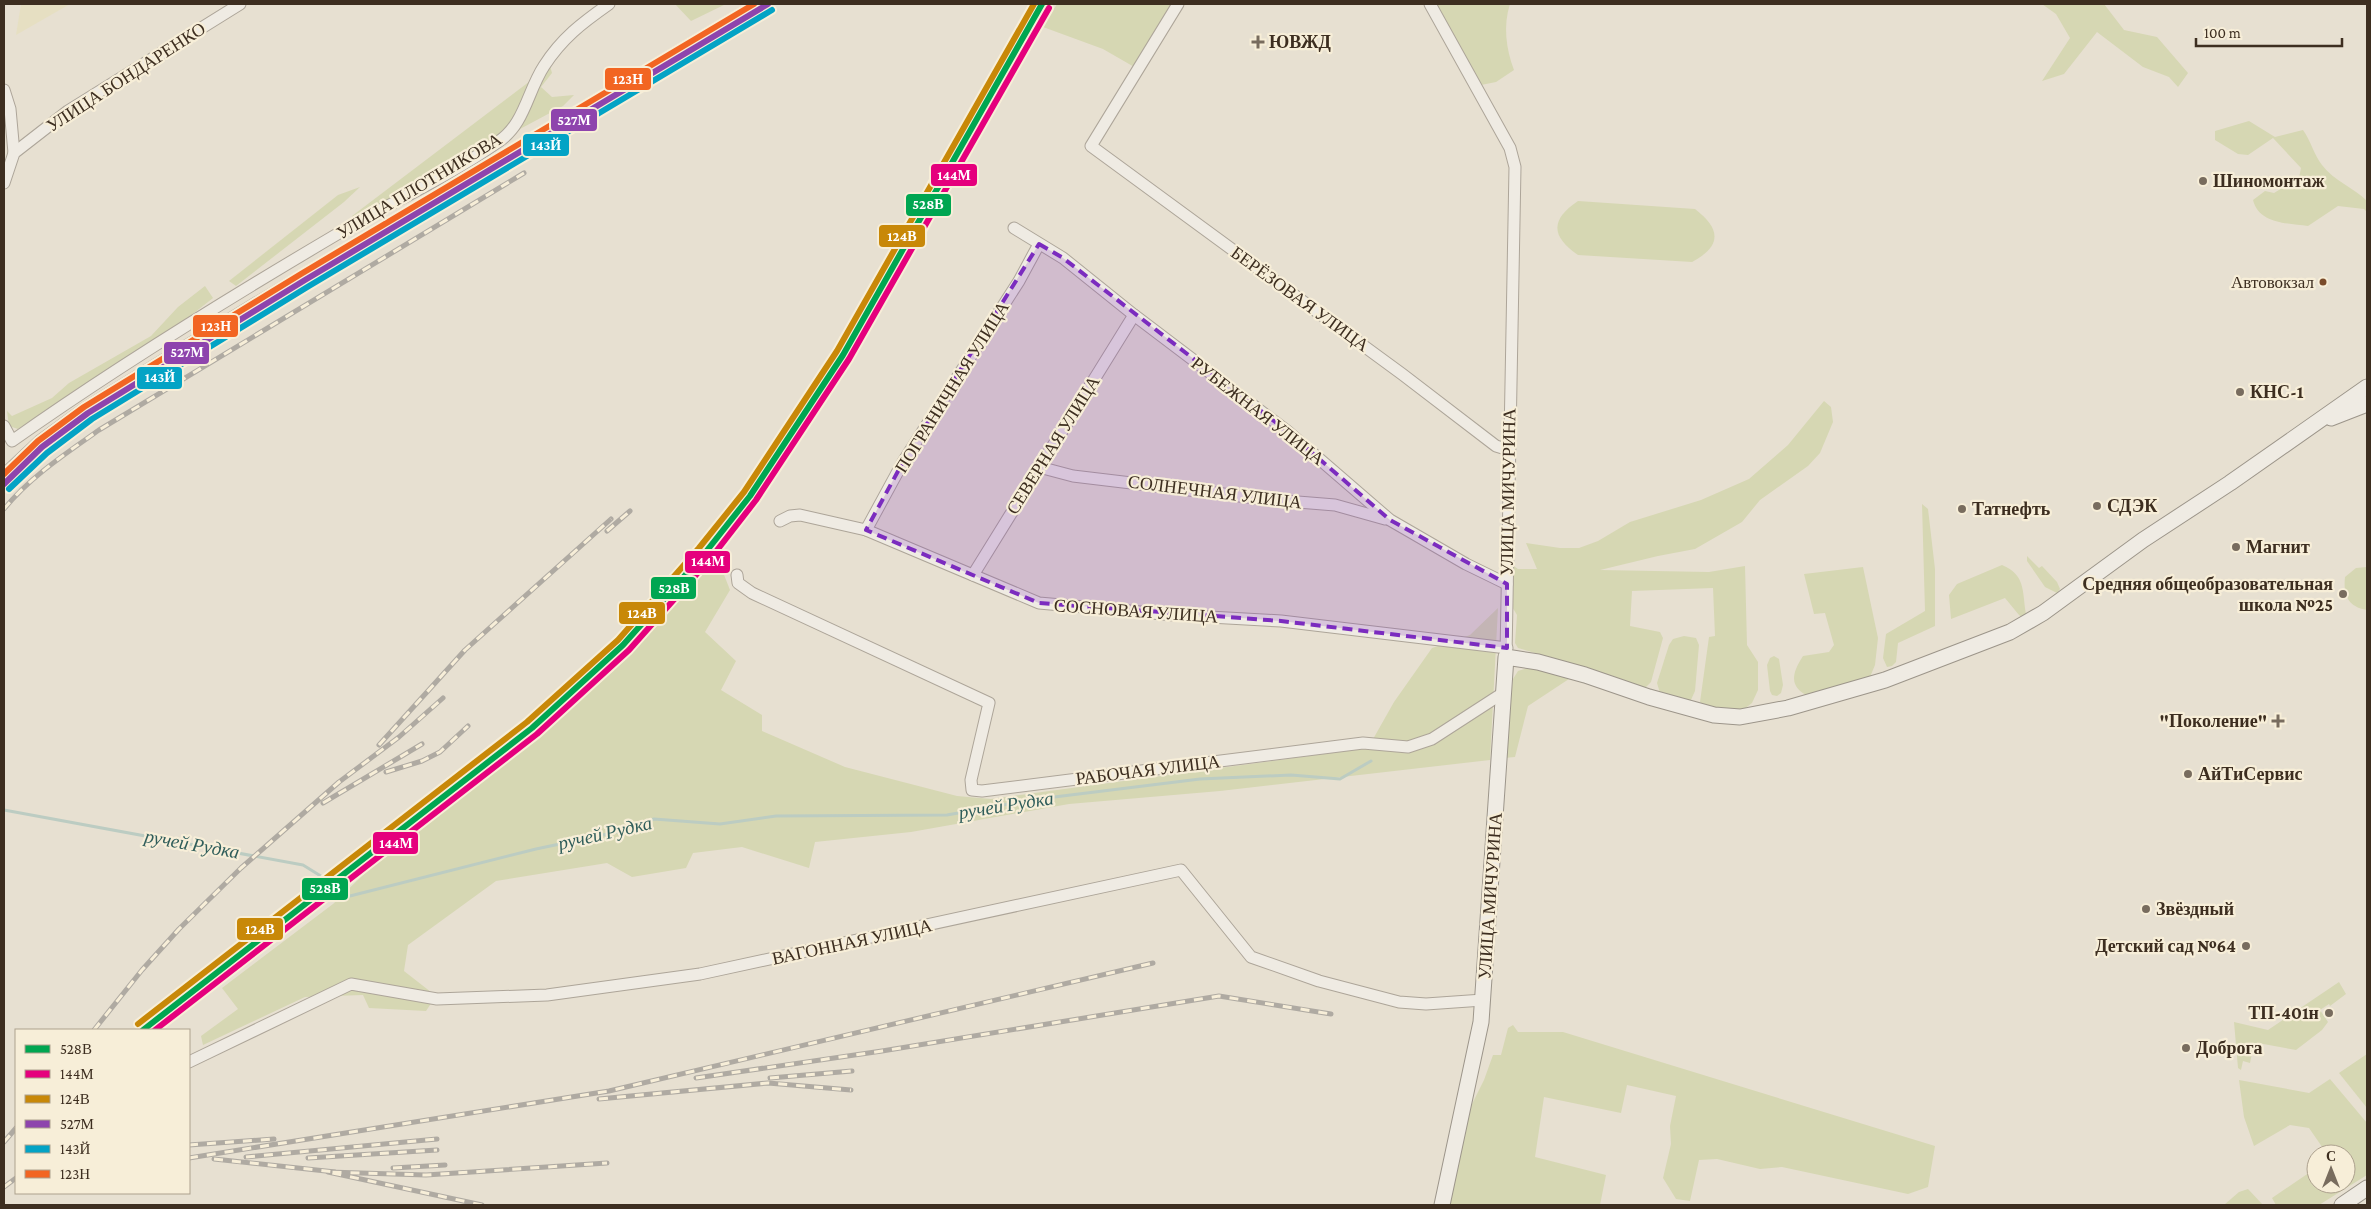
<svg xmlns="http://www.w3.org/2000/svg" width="2371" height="1209" font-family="'Crimson Pro',serif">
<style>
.farmland{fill:#e6dfc2}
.green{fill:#d6d7b3}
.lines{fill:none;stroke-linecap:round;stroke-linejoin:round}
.stream{stroke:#bcccc2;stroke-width:3}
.minor-casing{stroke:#ada599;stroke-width:13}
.secondary-casing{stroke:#9c958a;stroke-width:17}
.minor{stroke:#efebe3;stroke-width:11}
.secondary{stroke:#efebe3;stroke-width:15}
.rail-casing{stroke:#afaaa2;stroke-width:5}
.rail{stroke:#f7eed8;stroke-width:3;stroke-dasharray:9;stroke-linecap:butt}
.rail-1-casing{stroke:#f7eed8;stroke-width:10}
.rail-2-casing{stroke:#f7eed8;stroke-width:10}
.rail-3-casing{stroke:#f7eed8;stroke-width:10}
.rail-4-casing{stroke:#f7eed8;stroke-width:10}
.rail-5-casing{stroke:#f7eed8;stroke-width:10}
.rail-6-casing{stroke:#f7eed8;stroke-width:10}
.rail-1{stroke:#00a651;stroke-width:6}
.rail-2{stroke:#e5007d;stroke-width:6}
.rail-3{stroke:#c88808;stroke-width:6}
.rail-4{stroke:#8e44ad;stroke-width:6}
.rail-5{stroke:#03a3c5;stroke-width:6}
.rail-6{stroke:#f26522;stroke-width:6}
.marked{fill:#7b2cbf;fill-opacity:0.2;stroke:#7b2cbf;stroke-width:4;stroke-dasharray:10 6;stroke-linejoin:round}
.poi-dot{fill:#786c5e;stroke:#f7eed8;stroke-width:2}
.bus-dot{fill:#7a4b2a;stroke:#f7eed8;stroke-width:2}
.labels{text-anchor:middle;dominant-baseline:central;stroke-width:4.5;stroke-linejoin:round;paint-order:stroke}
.bus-label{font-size:17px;fill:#3d2e20;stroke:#f7eed8;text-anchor:end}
.poi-label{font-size:18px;font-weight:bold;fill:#3d2e20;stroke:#f7eed8;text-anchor:start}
.street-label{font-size:18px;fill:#3d2e20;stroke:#f7eed8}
.water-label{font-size:19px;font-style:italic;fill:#2f5d5a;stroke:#f7eed8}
.line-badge{stroke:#f7eed8;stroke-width:2}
.badge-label{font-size:14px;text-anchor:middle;font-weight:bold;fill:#fff}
</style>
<rect width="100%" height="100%" fill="#e7e0d1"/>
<polygon class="farmland" points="21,4 70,4 16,35"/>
<g class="green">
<polygon points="675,4 726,4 691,21"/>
<polygon points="1057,4 1172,4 1136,68 1103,49 1043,27"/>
<path d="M1436 4H1510C1503 25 1506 49 1514 70L1496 82 1481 85Z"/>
<polygon points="2042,4 2104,4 2124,30 2157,37 2188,73 2178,87 2169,77 2143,67 2097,32 2064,74 2042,81 2070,38 2056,14"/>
<polygon points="550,66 552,73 541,87 552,97 574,95 563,106 520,129 489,152 446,173 405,204 359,225 352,216"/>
<path d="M2249 121 2275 137 2303 130C2311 141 2314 155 2322 165 2334 181 2353 187 2367 201V212L2364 209 2338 206 2308 226C2287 223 2259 224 2253 200L2265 191 2274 193 2299 178 2301 168 2273 138 2248 155 2238 154 2215 140V131Z"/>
<polygon points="360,187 344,202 236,286 229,281 338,195"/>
<path d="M1578 201 1695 209C1721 229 1722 246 1692 262L1578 255C1550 236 1551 219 1578 201Z"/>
<polygon points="205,286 213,298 165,336 77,389 18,429 9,426 7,411 12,416 52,398 69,383 151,336 178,307"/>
<polygon points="1824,401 1831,407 1833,422 1820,453 1808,466 1760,500 1742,522 1695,549 1658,556 1600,570 1709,572 1745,566 1747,645 1758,662 1758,690 1752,703 1743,710 1706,708 1700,702 1709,637 1715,636 1713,588 1632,591 1630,626 1660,632 1663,638 1651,682 1646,687 1641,688 1613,676 1518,648 1515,643 1517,615 1511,605 1511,564 1518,569 1537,569 1526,543 1560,548 1579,548 1598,541 1630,522 1701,500 1749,479 1788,445"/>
<polygon points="1922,504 1928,509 1935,569 1935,626 1898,643 1896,662 1892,666 1887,667 1883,658 1886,634 1925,611"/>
<polygon points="2027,556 2039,568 2042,566 2057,582 2060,589 2057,593 2045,587 2027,561"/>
<polygon points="719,562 730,590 705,632 736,661 721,690 762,715 762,731 845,767 957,796 991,799 1368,748 1394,702 1432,648 1470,635 1498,608 1490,760 1220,791 1069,804 911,832 815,842 809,868 742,847 693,853 686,868 632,877 607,863 496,881 408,945 404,971 436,996 426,1011 369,1008 363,995 305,997 203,1045 201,1036 238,1009 222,988 333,904 363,875 453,801 578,703 645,635 705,563"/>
<path d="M2002 565C2026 575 2022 591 2026 614L2023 618 2019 615 2005 598 1951 619 1949 595 1957 584Z"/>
<path d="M1863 567 1878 638 1875 665 1870 677 1810 697C1788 687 1792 673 1803 656L1829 652 1834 645 1825 613 1814 614 1804 574Z"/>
<path d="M2367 567V610C2348 607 2343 595 2345 577L2356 568Z"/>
<polygon points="1684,636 1696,638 1699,645 1695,691 1690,702 1660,693 1657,683 1669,645 1673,639"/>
<polygon points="1774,656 1779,659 1783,685 1781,693 1777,696 1772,695 1770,691 1767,665 1770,658"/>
<polygon points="1528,668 1572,677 1528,706 1515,757 1504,758 1513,679 1518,671"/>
<polygon points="2339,982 2346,994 2330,1006 2329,1004 2320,1010 2328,1022 2322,1030 2296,1050 2258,1043 2252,1053 2250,1063 2243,1061 2241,1070 2238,1068 2234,1022 2268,1030"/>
<polygon points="1513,1025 1518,1032 1563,1032 1935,1146 1928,1187 1908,1194 1782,1167 1760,1169 1717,1159 1699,1160 1690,1201 1676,1199 1663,1178 1671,1144 1670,1126 1676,1096 1627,1085 1621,1113 1544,1097 1535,1157 1606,1175 1600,1205 1449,1205 1469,1110 1484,1080 1493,1055 1501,1055 1508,1028"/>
<polygon points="2367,1054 2367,1108 2339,1073"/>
<polygon points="2330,1079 2367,1123 2367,1175 2319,1205 2276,1205 2272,1198 2316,1168 2316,1184 2346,1184 2346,1154 2327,1154 2309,1128 2290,1125 2254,1146 2244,1117 2239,1080 2309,1093"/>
<polygon points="2248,1189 2263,1205 2224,1205 2239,1192"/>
</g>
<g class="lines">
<polyline class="stream" points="4,810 303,865 324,878 342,898 536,849 617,832 654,819 720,824 776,816 947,815 1030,800 1200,779 1291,775 1340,779 1371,761"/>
<defs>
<g id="minor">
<polyline points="1178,4 1091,146 1402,374 1496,446 1509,450"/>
<polyline points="1430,4 1510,148 1515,167 1506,655"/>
<polyline points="4,90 10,109 14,153"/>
<polyline points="4,183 14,153 68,111 240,4"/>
<polyline points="1014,228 1063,258 1134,315 1287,431 1390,520 1466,564 1507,584"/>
<path d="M4 426 12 441C115 368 224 301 334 236 388 204 446 178 498 142 525 124 527 92 544 66 562 38 582 23 609 4"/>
<polyline points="1039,467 1073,476 1273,500 1335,505 1385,519"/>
<polyline points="780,521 790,516 800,515 866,530 1039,603 1174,615 1281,621 1507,648"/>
<polyline points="866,530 903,462 1019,281 1039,244"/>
<polyline points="737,575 738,583 752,593 989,703 971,780 972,790 982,791 1363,743 1408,747 1432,739 1503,693"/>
<polyline points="973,575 1134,315"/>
<polyline points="189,1062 351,984 437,999 547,995 700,974 1181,870 1251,957 1319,981 1399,1002 1426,1004 1483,1000"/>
</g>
<g id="secondary">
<polyline points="2331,418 2367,404"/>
<polyline points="1442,1205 1481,1022 1506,657 1538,662 1585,675 1649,697 1714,715 1740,717 1788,708 1885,680 2010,632 2043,613 2143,540 2230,483 2367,387"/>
<polyline points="2342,1205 2367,1188"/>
</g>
</defs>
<use href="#minor" class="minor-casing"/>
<use href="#secondary" class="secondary-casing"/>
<use href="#minor" class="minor"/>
<use href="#secondary" class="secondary"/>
<defs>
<g id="rail">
<polyline points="4,469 37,438 81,406 255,299 750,4"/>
<path d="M4 509C30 477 65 454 99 430L524 173"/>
<polyline points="607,531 630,511"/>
<polyline points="379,745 465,650 611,519"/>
<polyline points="386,772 422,761 440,752 468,726"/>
<polyline points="323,803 422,744"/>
<polyline points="94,1030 142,970 179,929 241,868 339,782 399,737 443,698"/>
<polyline points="696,1078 882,1051 1219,996 1331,1014"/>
<polyline points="770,1078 852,1071"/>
<polyline points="599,1099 768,1083 851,1090"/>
<polyline points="4,1142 16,1128"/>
<polyline points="189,1145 274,1139"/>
<polyline points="246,1157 437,1139"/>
<polyline points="189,1158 609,1091 1153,963"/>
<polyline points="308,1158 437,1150"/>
<polyline points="214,1159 335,1172"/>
<polyline points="393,1168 445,1165"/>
<polyline points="4,1187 16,1178"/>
<polyline points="482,1205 328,1172 426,1175 607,1163"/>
</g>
</defs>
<use href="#rail" class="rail-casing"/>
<use href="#rail" class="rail"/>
<defs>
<polyline id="rail-1" points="143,1030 532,728 623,645 705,553 750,496 843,355 1042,4"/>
<polyline id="rail-2" points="155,1030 537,734 629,650 711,558 756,500 849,359 1049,8"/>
<polyline id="rail-3" points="138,1024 527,722 618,640 699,548 744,492 837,351 1034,4"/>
<polyline id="rail-4" points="4,484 42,447 88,413 305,280 768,4"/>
<polyline id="rail-5" points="9,489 47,453 92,419 309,286 772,10"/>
<polyline id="rail-6" points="4,474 38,441 84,407 301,274 754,4"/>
</defs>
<use href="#rail-1" class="rail-1-casing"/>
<use href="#rail-2" class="rail-2-casing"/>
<use href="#rail-3" class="rail-3-casing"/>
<use href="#rail-4" class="rail-4-casing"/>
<use href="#rail-5" class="rail-5-casing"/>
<use href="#rail-6" class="rail-6-casing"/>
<use href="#rail-1" class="rail-1"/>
<use href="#rail-2" class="rail-2"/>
<use href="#rail-3" class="rail-3"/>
<use href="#rail-4" class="rail-4"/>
<use href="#rail-5" class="rail-5"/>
<use href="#rail-6" class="rail-6"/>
</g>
<path class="marked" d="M1039 244 1063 258 1287 431 1390 520 1507 584V648L1281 621 1039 603 866 530 903 462Z"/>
<g class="poi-dot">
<path d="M1255.5 34.5h5v5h5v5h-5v5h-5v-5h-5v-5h5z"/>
<circle cx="2203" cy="181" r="5"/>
<circle cx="2240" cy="392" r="5"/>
<circle cx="2097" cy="506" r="5"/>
<circle cx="1962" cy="509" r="5"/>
<circle cx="2236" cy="547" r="5"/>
<circle cx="2343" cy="594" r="5"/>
<path d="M2275.5 713.5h5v5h5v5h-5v5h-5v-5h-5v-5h5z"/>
<circle cx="2188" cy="774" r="5"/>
<circle cx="2146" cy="909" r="5"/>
<circle cx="2246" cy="946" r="5"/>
<circle cx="2329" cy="1013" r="5"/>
<circle cx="2186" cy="1048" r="5"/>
</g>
<circle class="bus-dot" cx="2323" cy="282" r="4.5"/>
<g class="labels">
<g class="bus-label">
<text x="2314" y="282">Автовокзал</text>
</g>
<g class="poi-label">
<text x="1269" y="42">ЮВЖД</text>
<text x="2213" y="181">Шиномонтаж</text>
<text x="2250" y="392">КНС-1</text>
<text x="2107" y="506">СДЭК</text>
<text x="1972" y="509">Татнефть</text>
<text x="2246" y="547">Магнит</text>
<text x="2333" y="584" text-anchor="end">Средняя общеобразовательная<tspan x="2333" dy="21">школа №25</tspan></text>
<text x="2267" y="721" text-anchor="end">"Поколение"</text>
<text x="2198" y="774">АйТиСервис</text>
<text x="2156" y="909">Звёздный</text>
<text x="2236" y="946" text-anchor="end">Детский сад №64</text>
<text x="2319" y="1013" text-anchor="end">ТП-401н</text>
<text x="2196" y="1048">Доброга</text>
</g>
<g class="street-label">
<text transform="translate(126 77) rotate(-33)">УЛИЦА БОНДАРЕНКО</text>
<text transform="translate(419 186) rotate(-31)">УЛИЦА ПЛОТНИКОВА</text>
<text transform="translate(1300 299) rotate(36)">БЕРЁЗОВАЯ УЛИЦА</text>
<text transform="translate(952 387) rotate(-58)">ПОГРАНИЧНАЯ УЛИЦА</text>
<text transform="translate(1258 411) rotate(38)">РУБЕЖНАЯ УЛИЦА</text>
<text transform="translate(1053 445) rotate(-58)">СЕВЕРНАЯ УЛИЦА</text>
<text transform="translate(1215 492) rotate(7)">СОЛНЕЧНАЯ УЛИЦА</text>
<text transform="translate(1508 492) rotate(-89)">УЛИЦА МИЧУРИНА</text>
<text transform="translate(1136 611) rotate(4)">СОСНОВАЯ УЛИЦА</text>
<text transform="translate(1148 770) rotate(-7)">РАБОЧАЯ УЛИЦА</text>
<text transform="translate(1490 896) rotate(-86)">УЛИЦА МИЧУРИНА</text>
<text transform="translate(852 942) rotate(-12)">ВАГОННАЯ УЛИЦА</text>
</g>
<g class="water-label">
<text transform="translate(1006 805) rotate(-9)">ручей Рудка</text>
<text transform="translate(605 833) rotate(-13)">ручей Рудка</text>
<text transform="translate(192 844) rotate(10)">ручей Рудка</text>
</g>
</g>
<g class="line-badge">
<rect x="604" y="67" width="48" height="24" rx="5" fill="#f26522"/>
<rect x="550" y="108" width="48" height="24" rx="5" fill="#8e44ad"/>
<rect x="522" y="133" width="48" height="24" rx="5" fill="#03a3c5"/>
<rect x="930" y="163" width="48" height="24" rx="5" fill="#e5007d"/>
<rect x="905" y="193" width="47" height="24" rx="5" fill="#00a651"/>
<rect x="878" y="224" width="48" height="24" rx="5" fill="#c88808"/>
<rect x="192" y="314" width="47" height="24" rx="5" fill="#f26522"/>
<rect x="163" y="341" width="47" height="24" rx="5" fill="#8e44ad"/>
<rect x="136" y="366" width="47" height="24" rx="5" fill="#03a3c5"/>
<rect x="684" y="550" width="47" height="24" rx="5" fill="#e5007d"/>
<rect x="650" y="576" width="47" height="24" rx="5" fill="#00a651"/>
<rect x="618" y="601" width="48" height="24" rx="5" fill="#c88808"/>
<rect x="372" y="831" width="47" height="24" rx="5" fill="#e5007d"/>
<rect x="301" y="877" width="48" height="24" rx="5" fill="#00a651"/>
<rect x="236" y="917" width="48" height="24" rx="5" fill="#c88808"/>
</g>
<g class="badge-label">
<text x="628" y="84">123Н</text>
<text x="574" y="125">527М</text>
<text x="546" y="150">143Й</text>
<text x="954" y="180">144М</text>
<text x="928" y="209">528В</text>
<text x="902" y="241">124В</text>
<text x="216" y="331">123Н</text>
<text x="187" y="357">527М</text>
<text x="160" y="382">143Й</text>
<text x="708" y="566">144М</text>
<text x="674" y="593">528В</text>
<text x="642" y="618">124В</text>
<text x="396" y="848">144М</text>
<text x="325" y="893">528В</text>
<text x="260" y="934">124В</text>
</g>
<rect width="2371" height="1209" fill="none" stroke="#3d2e20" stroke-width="10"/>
<rect x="15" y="1029" width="175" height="165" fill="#f7eed8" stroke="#ada18e"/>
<rect x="25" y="1045" width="25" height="8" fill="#00a651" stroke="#ada18e"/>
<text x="60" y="1054" font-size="15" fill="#3d2e20">528В</text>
<rect x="25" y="1070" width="25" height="8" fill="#e5007d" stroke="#ada18e"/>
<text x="60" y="1079" font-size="15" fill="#3d2e20">144М</text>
<rect x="25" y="1095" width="25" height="8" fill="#c88808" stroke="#ada18e"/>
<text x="60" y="1104" font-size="15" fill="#3d2e20">124В</text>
<rect x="25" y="1120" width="25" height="8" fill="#8e44ad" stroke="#ada18e"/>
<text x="60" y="1129" font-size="15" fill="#3d2e20">527М</text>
<rect x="25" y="1145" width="25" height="8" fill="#03a3c5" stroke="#ada18e"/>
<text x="60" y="1154" font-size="15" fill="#3d2e20">143Й</text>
<rect x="25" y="1170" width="25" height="8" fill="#f26522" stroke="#ada18e"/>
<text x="60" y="1179" font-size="15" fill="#3d2e20">123Н</text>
<g transform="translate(2331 1169)"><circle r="24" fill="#f7eed8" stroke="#ada18e"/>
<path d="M0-4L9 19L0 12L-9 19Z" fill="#786c5e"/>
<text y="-8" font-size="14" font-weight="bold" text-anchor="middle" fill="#3d2e20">С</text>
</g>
<path d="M2196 38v8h146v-8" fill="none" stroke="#3d2e20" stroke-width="2.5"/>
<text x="2204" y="38" font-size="15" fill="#3d2e20" stroke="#f7eed8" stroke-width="4" paint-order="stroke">100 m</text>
</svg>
